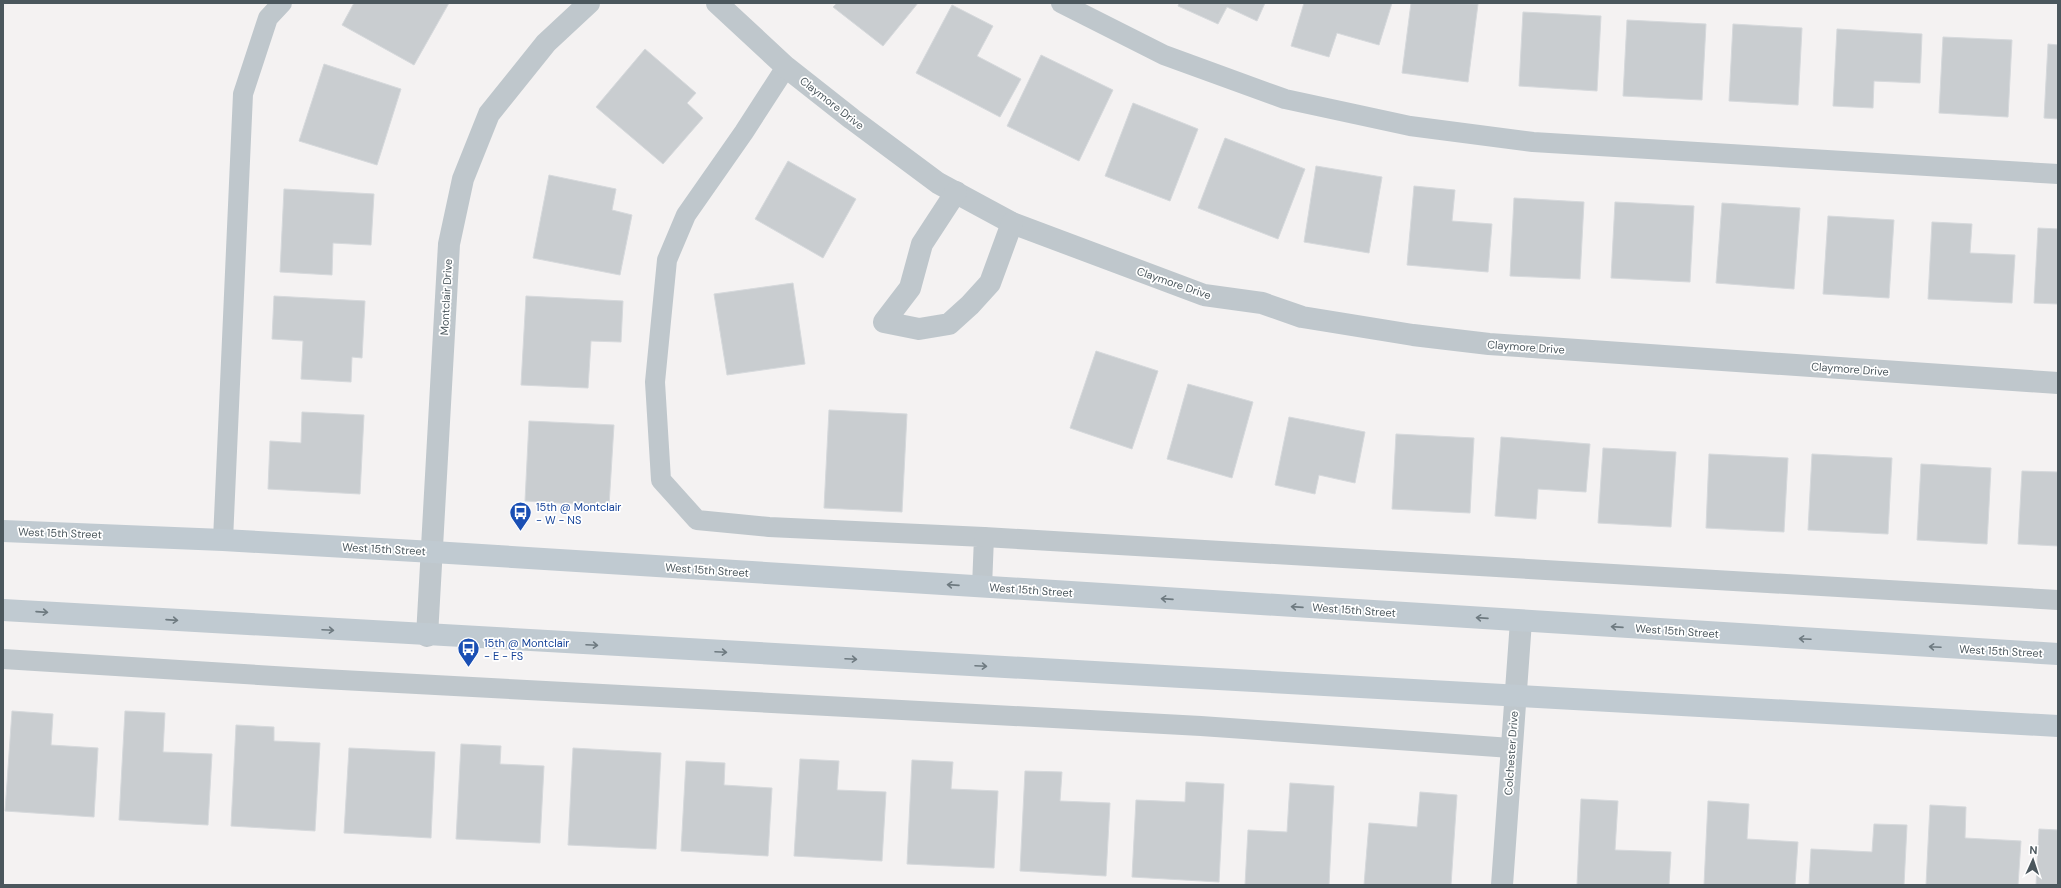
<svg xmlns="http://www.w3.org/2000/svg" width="2061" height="888" font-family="'DM Sans',sans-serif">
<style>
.building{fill:#c9cdd0;stroke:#d6d9dc}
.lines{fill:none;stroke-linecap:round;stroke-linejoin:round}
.service{stroke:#bfc7cc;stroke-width:20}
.minor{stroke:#bfc7cc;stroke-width:22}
.tertiary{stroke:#bfc7cc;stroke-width:22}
.secondary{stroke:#c0cad1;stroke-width:22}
.oneway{stroke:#6e7a80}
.labels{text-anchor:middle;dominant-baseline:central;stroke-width:3.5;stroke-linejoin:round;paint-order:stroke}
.street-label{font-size:11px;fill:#4b575d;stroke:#fff}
.transit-label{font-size:11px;fill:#164399;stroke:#fff;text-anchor:start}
</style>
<rect width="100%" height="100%" fill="#f4f2f2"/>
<g class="building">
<polygon points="354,3 449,3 414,65 342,25"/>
<polygon points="837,3 918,3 883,46 833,7"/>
<polygon points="1179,3 1265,3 1257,21 1227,7 1218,24 1178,6"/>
<polygon points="1304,3 1392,3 1379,45 1337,33 1329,57 1291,46"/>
<polygon points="1411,3 1478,4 1468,82 1402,73"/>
<polygon points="952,5 993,26 977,56 1021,79 1000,117 916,73"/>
<polygon points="1523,12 1601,16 1597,91 1519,86"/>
<polygon points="1627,20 1706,24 1702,100 1623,96"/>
<polygon points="1733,24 1802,28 1798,105 1729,101"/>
<polygon points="1837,29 1922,34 1920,83 1874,81 1873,108 1833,106"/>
<polygon points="1943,37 2012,40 2008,117 1939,113"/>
<polygon points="2048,44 2058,45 2058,119 2044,118"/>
<polygon points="645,49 696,93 687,103 703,118 663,164 596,107"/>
<polygon points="1041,55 1113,90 1079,161 1007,126"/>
<polygon points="324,64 401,89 377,165 299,141"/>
<polygon points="1133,103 1198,129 1170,201 1105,176"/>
<polygon points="1225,138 1305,169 1278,239 1198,208"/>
<polygon points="788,161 856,199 823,258 755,219"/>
<polygon points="1316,166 1382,177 1369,253 1304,242"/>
<polygon points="549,175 616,189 612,210 632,215 620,275 533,258"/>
<polygon points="1414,186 1455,190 1452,221 1492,224 1488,272 1407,265"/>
<polygon points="284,189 374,194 371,245 333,243 332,275 280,272"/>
<polygon points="1514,198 1584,202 1580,279 1510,276"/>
<polygon points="1615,202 1694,206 1690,282 1611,278"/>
<polygon points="1722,203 1800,208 1794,289 1716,283"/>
<polygon points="1828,216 1894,220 1889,298 1823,294"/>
<polygon points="1932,222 1972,224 1970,253 2015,255 2012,303 1928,299"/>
<polygon points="2038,228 2058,229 2058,304 2034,303"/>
<polygon points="793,283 805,364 727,375 714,294"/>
<polygon points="274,296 365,301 362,358 352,357 351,382 301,379 303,341 272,339"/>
<polygon points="526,296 623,301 621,342 591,341 588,388 521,385"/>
<polygon points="1096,351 1158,371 1132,449 1070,428"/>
<polygon points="1188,384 1253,402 1232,478 1167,459"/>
<polygon points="829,410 907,414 902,512 824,508"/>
<polygon points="302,412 364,415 360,494 268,489 270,441 301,443"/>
<polygon points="1289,417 1365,432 1355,483 1319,475 1315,494 1275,485"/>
<polygon points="529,421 614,425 609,506 525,501"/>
<polygon points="1396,434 1474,438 1470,513 1392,509"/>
<polygon points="1501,437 1590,444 1586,492 1538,489 1536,519 1495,516"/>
<polygon points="1603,448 1676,452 1671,527 1598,523"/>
<polygon points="1709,454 1788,458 1784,532 1706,528"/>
<polygon points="1812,454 1892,458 1888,534 1808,530"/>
<polygon points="1921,464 1991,468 1987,544 1917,540"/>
<polygon points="2022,471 2058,472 2058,546 2018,544"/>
<polygon points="12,711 53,714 51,745 98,748 94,817 5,811"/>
<polygon points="125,711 165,713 163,752 212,754 208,825 119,820"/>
<polygon points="236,725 274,727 274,741 320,743 315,831 231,826"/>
<polygon points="461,744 501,746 500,764 544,766 540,843 456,839"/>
<polygon points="349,748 435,752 431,838 344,833"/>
<polygon points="573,748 661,753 656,849 568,845"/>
<polygon points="800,759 839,761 837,790 886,792 882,861 794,856"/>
<polygon points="912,760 953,762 951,789 998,791 994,868 907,864"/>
<polygon points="686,761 725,763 724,785 772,788 768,856 681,851"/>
<polygon points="1025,771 1062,772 1060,801 1110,803 1106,876 1020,871"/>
<polygon points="1186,782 1224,784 1219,882 1132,877 1136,800 1185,802"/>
<polygon points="1290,783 1334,786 1329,885 1245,885 1248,830 1287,832"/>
<polygon points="1420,792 1457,795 1451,885 1364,885 1369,823 1417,827"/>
<polygon points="1581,799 1618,801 1615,850 1671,852 1669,885 1577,885"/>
<polygon points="1708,801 1749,804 1747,839 1798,842 1795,885 1704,885"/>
<polygon points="1930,805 1966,807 1965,838 2021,841 2018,885 1926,885"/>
<polygon points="1874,824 1907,825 1904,885 1809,885 1811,849 1872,852"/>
<polygon points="2039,829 2058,830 2058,885 2036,885"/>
</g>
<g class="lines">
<g class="service">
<polyline points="1061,3 1164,55 1285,99 1410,126 1533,142 2058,174"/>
<polyline points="786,67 744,132 686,215 667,260 655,382 661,480 697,520 769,527 984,537 982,587"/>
<polyline points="984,537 2058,600"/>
<polyline points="223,540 243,94 268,18 282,3"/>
<polyline points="3,659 323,679 1201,726 1511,748"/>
</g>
<g class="minor">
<polyline points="717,3 786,67 852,119 938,183 1012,223 1204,295 1262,303 1302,317 1413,335 1489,344 2058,383"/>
<polyline points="956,192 922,244 910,288 884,322 919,329 949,324 970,305 990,283 1012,223"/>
<polyline points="427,636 449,244 463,179 489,114 546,43 589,3"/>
</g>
<polyline class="tertiary" points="1502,885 1521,621"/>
<g class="secondary">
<polyline points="3,531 223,540 433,552 2058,654"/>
<path d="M3 610C688 652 1373 686 2058 726"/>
</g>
</g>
<defs><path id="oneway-shaft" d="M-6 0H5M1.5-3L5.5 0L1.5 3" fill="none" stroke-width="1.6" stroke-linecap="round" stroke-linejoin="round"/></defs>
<g class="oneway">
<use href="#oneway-shaft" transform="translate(953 585) rotate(-176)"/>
<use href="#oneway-shaft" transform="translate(1167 599) rotate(-176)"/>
<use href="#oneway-shaft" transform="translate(1297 607) rotate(-176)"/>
<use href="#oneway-shaft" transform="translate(42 612) rotate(4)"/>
<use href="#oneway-shaft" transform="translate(1482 618) rotate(-176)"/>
<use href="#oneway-shaft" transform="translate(172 620) rotate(4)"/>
<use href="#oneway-shaft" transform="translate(1617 627) rotate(-176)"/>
<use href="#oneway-shaft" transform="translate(328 630) rotate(3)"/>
<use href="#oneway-shaft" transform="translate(1805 639) rotate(-177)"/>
<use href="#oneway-shaft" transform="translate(592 645) rotate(3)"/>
<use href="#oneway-shaft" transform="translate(1935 647) rotate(-177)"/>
<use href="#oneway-shaft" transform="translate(721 652) rotate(3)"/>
<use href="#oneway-shaft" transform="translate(851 659) rotate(3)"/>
<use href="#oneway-shaft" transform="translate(981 666) rotate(3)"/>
</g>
<defs>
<symbol id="bus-pin" viewBox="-11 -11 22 30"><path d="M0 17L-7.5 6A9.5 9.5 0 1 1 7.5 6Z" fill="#1a4fb4" stroke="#fff"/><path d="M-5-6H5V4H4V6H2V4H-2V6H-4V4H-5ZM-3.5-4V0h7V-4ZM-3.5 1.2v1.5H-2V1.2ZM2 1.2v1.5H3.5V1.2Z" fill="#fff"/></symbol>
</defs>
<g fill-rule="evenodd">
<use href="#bus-pin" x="508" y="500" width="25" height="34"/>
<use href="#bus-pin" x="456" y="636" width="25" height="34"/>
</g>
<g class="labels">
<g class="street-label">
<text transform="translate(832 103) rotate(38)">Claymore Drive</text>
<text transform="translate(1174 283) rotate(19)">Claymore Drive</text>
<text transform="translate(446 297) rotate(-87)">Montclair Drive</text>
<text transform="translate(1526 347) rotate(4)">Claymore Drive</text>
<text transform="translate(1850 369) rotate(4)">Claymore Drive</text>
<text transform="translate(60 533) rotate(2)">West 15th Street</text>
<text transform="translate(384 549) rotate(3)">West 15th Street</text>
<text transform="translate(707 570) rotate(4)">West 15th Street</text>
<text transform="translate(1031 590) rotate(4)">West 15th Street</text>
<text transform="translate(1354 610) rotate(4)">West 15th Street</text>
<text transform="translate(1677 631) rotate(4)">West 15th Street</text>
<text transform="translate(2001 651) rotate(3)">West 15th Street</text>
<text transform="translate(1511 753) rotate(-86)">Colchester Drive</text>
</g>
<g class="transit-label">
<text x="536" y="507">15th @ Montclair<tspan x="536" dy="13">- W - NS</tspan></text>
<text x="484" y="643">15th @ Montclair<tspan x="484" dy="13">- E - FS</tspan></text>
</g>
</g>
<rect width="2061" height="888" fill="none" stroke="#4b575d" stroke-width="8"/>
<g transform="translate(2033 860) rotate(3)" stroke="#ffffff" stroke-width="3" paint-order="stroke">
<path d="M0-3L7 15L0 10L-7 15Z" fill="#4b575d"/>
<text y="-6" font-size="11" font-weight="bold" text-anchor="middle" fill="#4b575d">N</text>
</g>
</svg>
